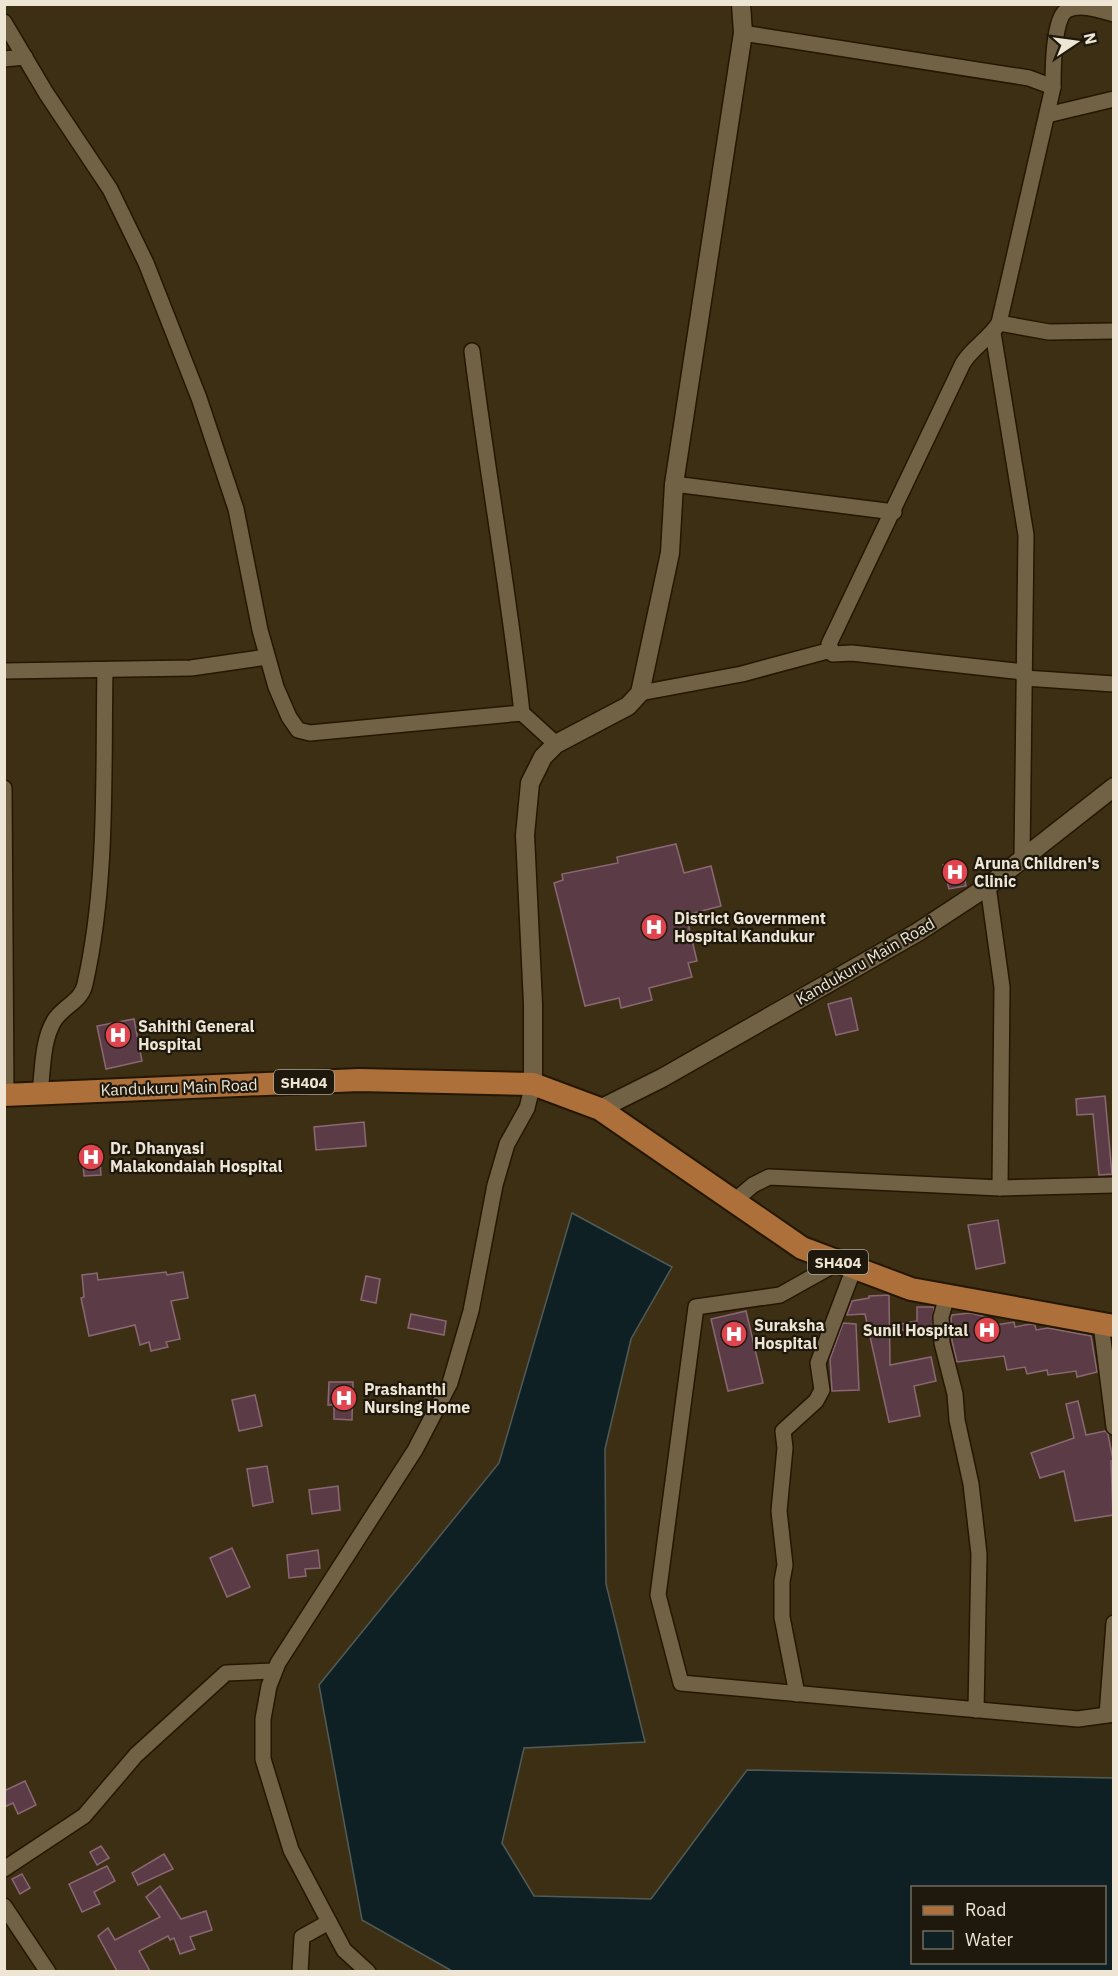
<svg xmlns="http://www.w3.org/2000/svg" width="1118" height="1976" font-family="'IBM Plex Sans',sans-serif">
<style>
.water{fill:#0e2023;stroke:#515b58;stroke-width:1.5;fill-rule:evenodd}
.building{fill:#5b3c46;stroke:#8a6873;stroke-width:1.5}
.lines{fill:none;stroke-linecap:round;stroke-linejoin:round}
.minor-casing{stroke:#241700;stroke-width:18}
.tertiary-casing{stroke:#241700;stroke-width:21}
.primary-casing{stroke:#241700;stroke-width:26}
.minor{stroke:#716246;stroke-width:15}
.tertiary{stroke:#716246;stroke-width:18}
.primary{stroke:#ae703a;stroke-width:22}
.labels{text-anchor:middle;dominant-baseline:central;stroke-width:4.5;stroke-linejoin:round;paint-order:stroke}
.shield{fill:#1f190d;stroke:#b0a899;stroke-width:1.5}
.shield-label{font-size:15px;font-weight:bold;fill:#eee5d5}
.poi-label{font-size:16px;font-weight:bold;fill:#eee5d5;stroke:#1f190d;text-anchor:start}
.street-label{font-size:16px;fill:#eee5d5;stroke:#1f190d}
</style>
<rect width="100%" height="100%" fill="#3d2f14"/>
<path class="water" d="M572 1213 672 1267 631 1339 605 1449 606 1584 645 1742 524 1748 502 1843 534 1896 651 1899 747 1770 1113 1778V1971H452L362 1920 319 1685 499 1463ZM912 1888H1104V1962H912Z"/>
<g class="building">
<polygon points="676,844 684,873 711,866 721,906 686,915 697,961 688,963 692,977 649,988 652,1000 621,1008 619,998 585,1006 554,883 563,880 562,874 618,863 617,857"/>
<polygon points="961,861 966,886 949,889 943,865"/>
<polygon points="851,998 858,1030 836,1035 828,1004"/>
<polygon points="134,1019 142,1061 106,1069 97,1026"/>
<polygon points="1105,1096 1112,1174 1099,1175 1093,1114 1077,1115 1076,1099"/>
<polygon points="364,1122 366,1146 316,1150 314,1127"/>
<polygon points="99,1147 101,1175 84,1176 82,1148"/>
<polygon points="998,1220 1005,1263 976,1269 968,1225"/>
<polygon points="166,1272 167,1275 183,1272 188,1298 171,1301 180,1339 166,1342 168,1347 151,1351 149,1342 140,1345 135,1325 89,1336 81,1298 84,1297 82,1275 97,1273 98,1280"/>
<polygon points="366,1276 380,1279 376,1303 361,1300"/>
<polygon points="889,1295 890,1365 931,1357 936,1381 914,1386 920,1416 889,1422 865,1314 847,1315 852,1301 869,1298 869,1296"/>
<polygon points="917,1307 934,1307 932,1331 902,1330 901,1324 917,1321"/>
<polygon points="746,1311 763,1383 728,1391 711,1319"/>
<polygon points="970,1313 987,1317 988,1322 995,1321 995,1325 1014,1322 1015,1327 1030,1324 1035,1325 1036,1330 1048,1328 1091,1336 1097,1372 1077,1377 1076,1371 1048,1375 1047,1370 1027,1374 1025,1367 1007,1370 1004,1356 957,1362 952,1341 951,1318 952,1315"/>
<polygon points="411,1314 446,1321 444,1335 408,1328"/>
<polygon points="843,1323 856,1324 859,1390 832,1391 830,1359"/>
<polygon points="329,1382 353,1382 352,1420 334,1419 334,1405 328,1405"/>
<polygon points="255,1395 262,1426 239,1431 232,1400"/>
<polygon points="1078,1401 1086,1435 1105,1431 1108,1434 1113,1460 1111,1461 1113,1515 1075,1521 1064,1471 1040,1478 1031,1453 1074,1438 1066,1404"/>
<polygon points="267,1466 273,1502 253,1506 247,1469"/>
<polygon points="338,1486 340,1510 312,1514 309,1490"/>
<polygon points="232,1548 250,1587 227,1597 210,1558"/>
<polygon points="318,1550 320,1568 305,1569 306,1576 289,1578 287,1555"/>
<polygon points="25,1781 36,1805 18,1814 13,1803 4,1807 4,1791"/>
<polygon points="101,1846 109,1858 97,1865 90,1852"/>
<polygon points="164,1854 173,1869 138,1885 132,1873"/>
<polygon points="107,1866 115,1881 94,1892 100,1904 82,1912 69,1884"/>
<polygon points="22,1874 30,1888 20,1894 12,1879"/>
<polygon points="160,1886 181,1919 206,1911 212,1930 190,1937 195,1949 180,1954 174,1938 170,1940 168,1936 139,1951 150,1971 117,1971 98,1936 108,1928 115,1940 160,1917 146,1897"/>
</g>
<g class="lines">
<defs>
<g id="minor">
<polyline points="4,22 46,93 110,189 146,263 199,398 236,509 260,630 276,687 289,717 298,730 310,733 522,713"/>
<path d="M743 33 1029 78 1053 87 999 323C989 339 973 347 963 363L829 644 833 654 852 653 1024 672"/>
<polyline points="4,59 25,57"/>
<path d="M1053 87C1053 72 1053 17 1067 10 1080 3 1100 10 1114 14"/>
<polyline points="1047,115 1114,99"/>
<polyline points="999,323 1049,332 1114,331"/>
<polyline points="993,333 1026,535 1022,858"/>
<path d="M472 351C487 472 509 592 522 713L556 744"/>
<polyline points="674,484 894,512"/>
<polyline points="4,671 191,668 267,657"/>
<polyline points="1024,678 1114,684"/>
<polyline points="640,693 742,674 831,650"/>
<polyline points="4,788 6,1095"/>
<polyline points="988,886 1002,987 1000,1188"/>
<path d="M40 1092C43 1070 42 1041 54 1021 62 1007 82 1001 85 984 108 882 103 774 105 670"/>
<polyline points="733,1202 753,1185 769,1177 1000,1188 1114,1185"/>
<polyline points="839,1262 780,1295 696,1307 658,1595 681,1683 1078,1719 1114,1714"/>
<polyline points="947,1296 941,1317 942,1343 955,1394 957,1420 971,1484 979,1554 976,1710"/>
<polyline points="1101,1324 1114,1427"/>
<polyline points="797,1694 782,1617 782,1581 785,1565 779,1511 785,1448 783,1431 816,1401 822,1390 818,1363 854,1268"/>
<polyline points="1107,1715 1114,1623"/>
<polyline points="4,1869 84,1816 136,1755 226,1673 274,1671"/>
<polyline points="4,1906 48,1972"/>
<polyline points="300,1972 302,1937 329,1922"/>
<polyline points="368,1972 344,1950 291,1850 263,1759 263,1719 269,1686 278,1663 415,1450 450,1383 471,1311 495,1185 507,1144 527,1108 533,1084"/>
</g>
<g id="tertiary">
<polyline points="533,1084 533,1004 525,835 530,783 543,757 556,744 628,706 640,693 670,553 674,484 743,33 741,4"/>
<polyline points="600,1109 662,1078 918,932 988,886 1114,787"/>
</g>
<polyline id="primary" points="4,1095 359,1080 533,1084 600,1109 802,1248 911,1289 1114,1326"/>
</defs>
<use href="#minor" class="minor-casing"/>
<use href="#tertiary" class="tertiary-casing"/>
<use href="#primary" class="primary-casing"/>
<use href="#minor" class="minor"/>
<use href="#tertiary" class="tertiary"/>
<use href="#primary" class="primary"/>
</g>
<defs>
<symbol id="hospital-disc" viewBox="-11 -11 22 22"><circle r="9.5" fill="#e0444e" stroke="#1f190d"/><path d="M-5-5h3v3.5h4V-5h3V5h-3V1.5h-4V5h-3Z" fill="#fff"/></symbol>
</defs>
<g fill-rule="evenodd">
<use href="#hospital-disc" x="940" y="857" width="30" height="30"/>
<use href="#hospital-disc" x="639" y="912" width="30" height="30"/>
<use href="#hospital-disc" x="103" y="1020" width="30" height="30"/>
<use href="#hospital-disc" x="76" y="1142" width="30" height="30"/>
<use href="#hospital-disc" x="972" y="1315" width="30" height="30"/>
<use href="#hospital-disc" x="719" y="1319" width="30" height="30"/>
<use href="#hospital-disc" x="329" y="1383" width="30" height="30"/>
</g>
<g class="labels">
<g class="shield">
<rect x="274" y="1070" width="60" height="24" rx="4.5"/>
<rect x="808" y="1250" width="60" height="24" rx="4.5"/>
</g>
<g class="shield-label">
<text x="304" y="1082">SH404</text>
<text x="838" y="1262">SH404</text>
</g>
<g class="poi-label">
<text x="974" y="863">Aruna Children's<tspan x="974" dy="18">Clinic</tspan></text>
<text x="674" y="918">District Government<tspan x="674" dy="18">Hospital Kandukur</tspan></text>
<text x="138" y="1026">Sahithi General<tspan x="138" dy="18">Hospital</tspan></text>
<text x="110" y="1148">Dr. Dhanyasi<tspan x="110" dy="18">Malakondaiah Hospital</tspan></text>
<text x="754" y="1325">Suraksha<tspan x="754" dy="18">Hospital</tspan></text>
<text x="968" y="1330" text-anchor="end">Sunil Hospital</text>
<text x="364" y="1389">Prashanthi<tspan x="364" dy="18">Nursing Home</tspan></text>
</g>
<g class="street-label">
<text transform="translate(865 961) rotate(-30)">Kandukuru Main Road</text>
<text transform="translate(179 1087) rotate(-2)">Kandukuru Main Road</text>
</g>
</g>
<rect width="1118" height="1976" fill="none" stroke="#eee5d5" stroke-width="12"/>
<rect x="911" y="1886" width="195" height="78" fill="#1f190d" stroke="#726b5d" stroke-width="1.5"/>
<rect x="923" y="1906" width="30" height="9" fill="#ae703a" stroke="#726b5d" stroke-width="1.5"/>
<text x="965" y="1916" font-size="18" fill="#eee5d5">Road</text>
<rect x="923" y="1931" width="30" height="18" fill="#0e2023" stroke="#726b5d" stroke-width="1.5"/>
<text x="965" y="1946" font-size="18" fill="#eee5d5">Water</text>
<g transform="translate(1076 42) rotate(77)" stroke="#1f190d" stroke-width="4.5" paint-order="stroke">
<path d="M0-4.5L10 22L0 15L-10 22Z" fill="#eee5d5"/>
<text y="-9" font-size="16" font-weight="bold" text-anchor="middle" fill="#eee5d5">N</text>
</g>
</svg>
